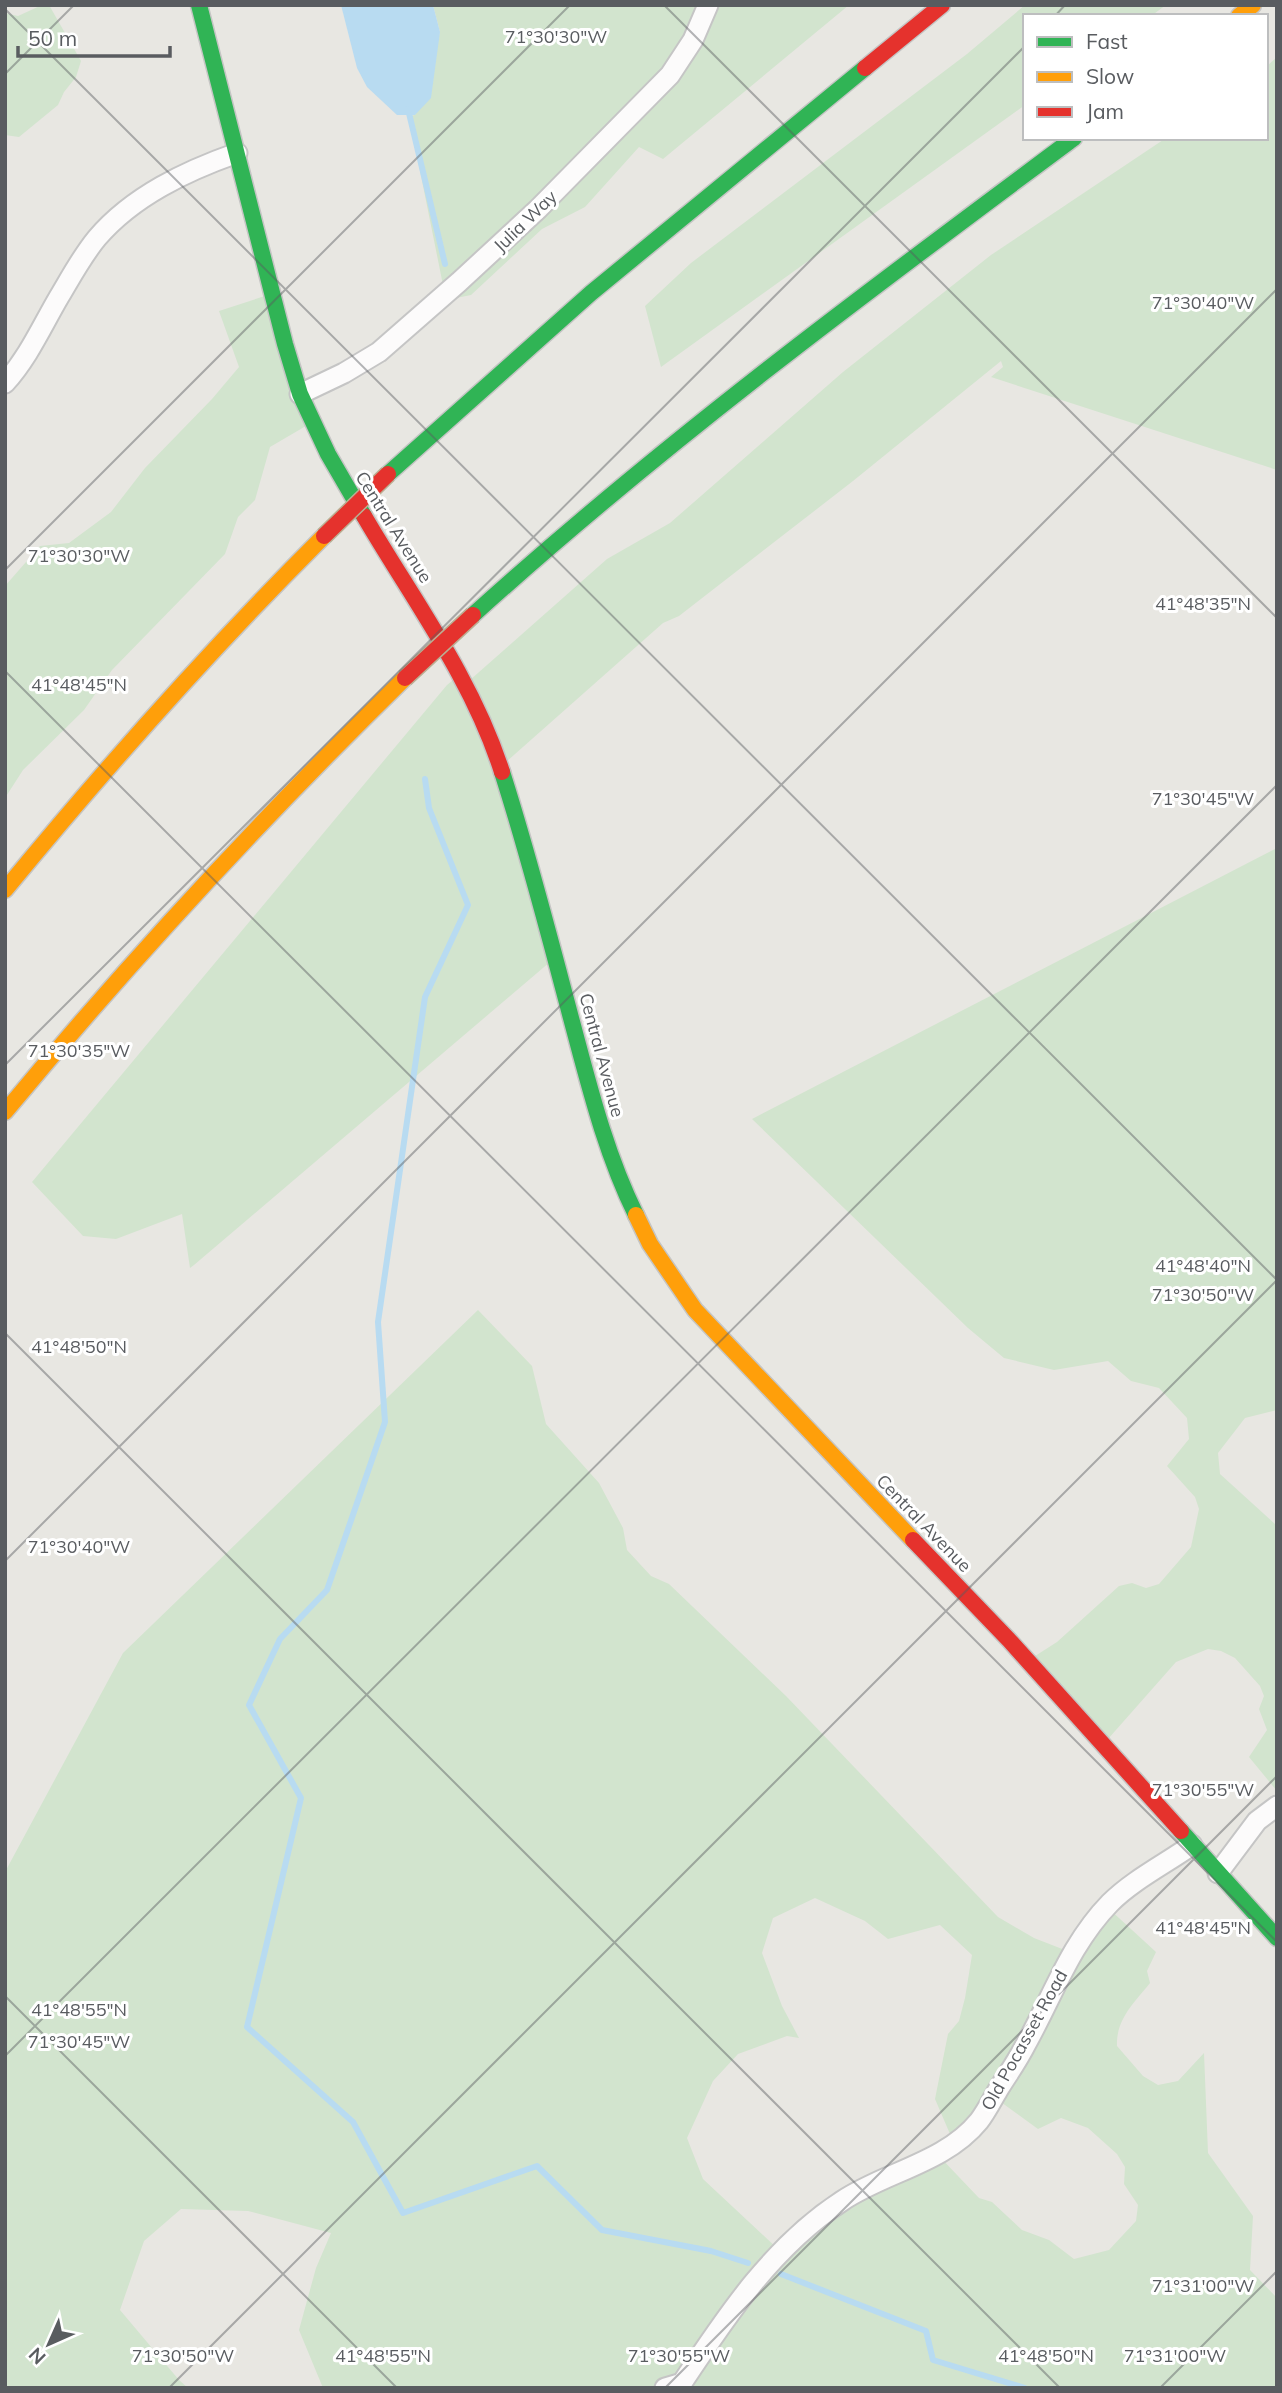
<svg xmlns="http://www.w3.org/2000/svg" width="1282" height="2393" font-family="Mulish,sans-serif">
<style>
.green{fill:#d2e4ce;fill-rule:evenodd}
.water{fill:#b8dbf1}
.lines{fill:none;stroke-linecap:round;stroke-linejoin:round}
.stream{stroke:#b8dbf1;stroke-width:6}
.street-casing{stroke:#c5c5c5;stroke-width:23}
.fast-casing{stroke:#c5c5c4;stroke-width:19}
.slow-casing{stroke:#c5c5c4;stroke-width:19}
.jam-casing{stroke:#c5c5c4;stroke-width:19}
.street{stroke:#fcfbfb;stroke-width:19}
.fast{stroke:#30b455;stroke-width:16}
.slow{stroke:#ff9f0a;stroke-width:16}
.jam{stroke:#e5322d;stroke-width:16}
.jam-bridge-casing{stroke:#bbae93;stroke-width:19;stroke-linecap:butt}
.jam-bridge{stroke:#e5322d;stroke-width:16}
.ticks{fill:none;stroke:#595c60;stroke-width:2;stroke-opacity:0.45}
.labels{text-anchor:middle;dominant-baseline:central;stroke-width:6;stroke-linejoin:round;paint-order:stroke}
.street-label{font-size:18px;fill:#595c60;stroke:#fff}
.ticks-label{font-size:18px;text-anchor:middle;fill:#595c60;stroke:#fff;stroke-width:6;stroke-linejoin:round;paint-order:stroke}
</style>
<rect width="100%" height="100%" fill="#e8e7e2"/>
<g class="green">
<polygon points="42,5 49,5 81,61 76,77 64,92 58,105 19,137 5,135 5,13 18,16"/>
<polygon points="433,5 849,5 663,159 639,147 585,207 542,229 471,295 446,300 409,116 415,115 440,32"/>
<polygon points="1025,5 1166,5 1151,16 1025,16 1025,105 661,367 645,306 691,263 967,54"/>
<polygon points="1277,57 1277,470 991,377 1003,367 1001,361 853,481 679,616 663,623 505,763 557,956 194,1265 190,1268 182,1214 116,1239 83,1236 32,1182 447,685 459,675 470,680 607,559 670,523 843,372 991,255 1166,138 1266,138 1266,67"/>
<polygon points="277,292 311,423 270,447 255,500 238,517 225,554 112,670 84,710 23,770 5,798 5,586 40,546 69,543 111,512 145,468 212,399 239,367 219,311"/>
<polygon points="1277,848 1277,1410 1245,1418 1218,1453 1220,1474 1275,1524 1277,1791 1249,1757 1267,1730 1259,1709 1264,1696 1260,1686 1235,1658 1221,1651 1208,1649 1176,1662 1108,1739 1032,1658 1057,1642 1119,1586 1132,1583 1146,1588 1159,1584 1191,1547 1199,1509 1195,1497 1167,1466 1189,1439 1187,1418 1159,1388 1131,1381 1108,1361 1054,1370 1004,1358 968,1328 752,1119"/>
<path d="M478 1310 532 1366 546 1424 599 1483 623 1528 627 1550 651 1576 669 1584 786 1696 998 1917 1034 1938 1070 1952 1107 1907 1156 1952 1147 1971 1150 1983C1134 2003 1116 2019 1117 2046L1143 2076 1158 2085 1178 2081 1204 2053 1208 2153 1253 2216 1250 2270 1277 2298V2388H323L299 2330 316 2268 331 2233 248 2211 181 2209 144 2241 120 2310 179 2380 188 2388H5V1872L123 1653ZM815 1898 865 1921 888 1939 940 1925 972 1955 965 1998 959 2021 948 2034 935 2099 953 2141 994 2097 1038 2129 1061 2118 1088 2128 1117 2154 1125 2167 1124 2184 1138 2205 1136 2221 1109 2250 1074 2259 1049 2240 1022 2230 992 2202 979 2198 938 2155 841 2200 779 2250 703 2179 687 2138 713 2081 738 2054 787 2036 799 2038 782 2006 762 1953 773 1918Z"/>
</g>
<polygon class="water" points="341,5 433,5 440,32 431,98 415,115 397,115 367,87 357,68"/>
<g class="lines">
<g class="stream">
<polyline points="408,109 445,264"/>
<polyline points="425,779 429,808 468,905 425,997 378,1322 385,1422 327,1590 280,1639 249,1705 301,1798 247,2027 353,2122 403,2213 537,2166 602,2230 711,2251 748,2263"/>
<polyline points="781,2274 926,2331 933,2360 1025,2388"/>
</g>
<defs>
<g id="street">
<path d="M5 383C28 358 42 326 59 297 71 277 82 256 97 238 133 196 186 171 237 153"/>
<polyline points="300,394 344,373 379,352 459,282 538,209 670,75 693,40 708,5"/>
<polyline points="1218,1873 1257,1821 1277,1806"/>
<path d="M665 2388 682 2383C727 2315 773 2246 842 2201 885 2172 945 2163 979 2121 986 2112 992 2100 998 2090 1008 2074 1018 2060 1026 2044 1053 1996 1070 1944 1110 1903 1133 1880 1165 1864 1192 1845"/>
</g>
<g id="fast">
<polyline points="199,5 285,344 300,394 328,454 364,516"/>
<polyline points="388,474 591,293 865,68"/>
<path d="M473 615C663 443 868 291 1074 138"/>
<path d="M502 772C528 853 549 935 571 1018 589 1085 605 1152 636 1215"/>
<polyline points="1181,1831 1277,1938"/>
</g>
<g id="slow">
<polyline points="1239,16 1253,5"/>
<path d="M5 890C106 767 211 649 324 536"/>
<path d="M5 1112C131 960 264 816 405 678"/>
<polyline points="636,1215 650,1244 695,1310 913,1540"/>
</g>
<g id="jam">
<polyline points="865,68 942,5"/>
<path d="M364 516C413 600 472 678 502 772"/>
<polyline points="913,1540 1009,1640 1181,1831"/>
</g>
</defs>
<use href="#street" class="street-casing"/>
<use href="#fast" class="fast-casing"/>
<use href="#slow" class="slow-casing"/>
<use href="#jam" class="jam-casing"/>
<use href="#street" class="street"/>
<use href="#fast" class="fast"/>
<use href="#slow" class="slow"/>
<use href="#jam" class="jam"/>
<defs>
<g id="jam-bridge">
<polyline points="324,536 388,474"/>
<polyline points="405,678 473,615"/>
</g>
</defs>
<use href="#jam-bridge" class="jam-bridge-casing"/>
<use href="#jam-bridge" class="jam-bridge"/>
</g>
<path class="ticks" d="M664 5 1277 618M5 9 1277 1280M1055 16 1065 5M5 74 74 5M5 570 570 5M5 671 1277 1942M5 1065 1025 46M5 1333 1060 2388M5 1561 1277 289M5 1996 397 2388M5 2056 1277 785M169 2388 1277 1280M665 2388 1277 1776M1160 2388 1277 2271"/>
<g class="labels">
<g class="street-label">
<text transform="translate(525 221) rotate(-44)">Julia Way</text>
<text transform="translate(394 527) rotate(58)">Central Avenue</text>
<text transform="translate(602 1055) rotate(75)">Central Avenue</text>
<text transform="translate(924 1523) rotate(46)">Central Avenue</text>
<text transform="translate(1024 2040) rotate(-61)">Old Pocasset Road</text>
</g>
</g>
<g class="ticks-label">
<text x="556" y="43">71°30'30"W</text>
<text x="1203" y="309">71°30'40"W</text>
<text x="79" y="562">71°30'30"W</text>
<text x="1203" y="610">41°48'35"N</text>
<text x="79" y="691">41°48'45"N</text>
<text x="1203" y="805">71°30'45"W</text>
<text x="79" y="1057">71°30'35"W</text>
<text x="1203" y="1272">41°48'40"N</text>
<text x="1203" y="1301">71°30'50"W</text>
<text x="79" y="1353">41°48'50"N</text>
<text x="79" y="1553">71°30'40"W</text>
<text x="1203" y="1796">71°30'55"W</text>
<text x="1203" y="1934">41°48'45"N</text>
<text x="79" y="2016">41°48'55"N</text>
<text x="79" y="2048">71°30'45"W</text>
<text x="1203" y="2292">71°31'00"W</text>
<text x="183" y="2362">71°30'50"W</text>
<text x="383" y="2362">41°48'55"N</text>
<text x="679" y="2362">71°30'55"W</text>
<text x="1046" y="2362">41°48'50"N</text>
<text x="1175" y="2362">71°31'00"W</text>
</g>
<rect width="1282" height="2393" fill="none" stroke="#595c60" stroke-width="14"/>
<rect x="1023" y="14" width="245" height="126" fill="#ffffff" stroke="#bdbebf" stroke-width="2"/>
<rect x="1037" y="37" width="35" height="10" fill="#30b455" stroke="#bdbebf" stroke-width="2"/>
<text x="1086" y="49" font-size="21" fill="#595c60">Fast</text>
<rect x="1037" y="72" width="35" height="10" fill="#ff9f0a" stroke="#bdbebf" stroke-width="2"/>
<text x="1086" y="84" font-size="21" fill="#595c60">Slow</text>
<rect x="1037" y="107" width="35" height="10" fill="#e5322d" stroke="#bdbebf" stroke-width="2"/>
<text x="1086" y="119" font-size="21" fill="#595c60">Jam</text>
<g transform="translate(49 2344) rotate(225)" stroke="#ffffff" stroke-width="5" paint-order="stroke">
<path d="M0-5L12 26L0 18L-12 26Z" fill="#595c60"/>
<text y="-10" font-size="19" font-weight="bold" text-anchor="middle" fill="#595c60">N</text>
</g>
<path d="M18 46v10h152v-10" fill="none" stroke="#595c60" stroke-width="3.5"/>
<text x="28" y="46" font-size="21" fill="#595c60" stroke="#ffffff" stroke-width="5" paint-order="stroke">50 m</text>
</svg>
